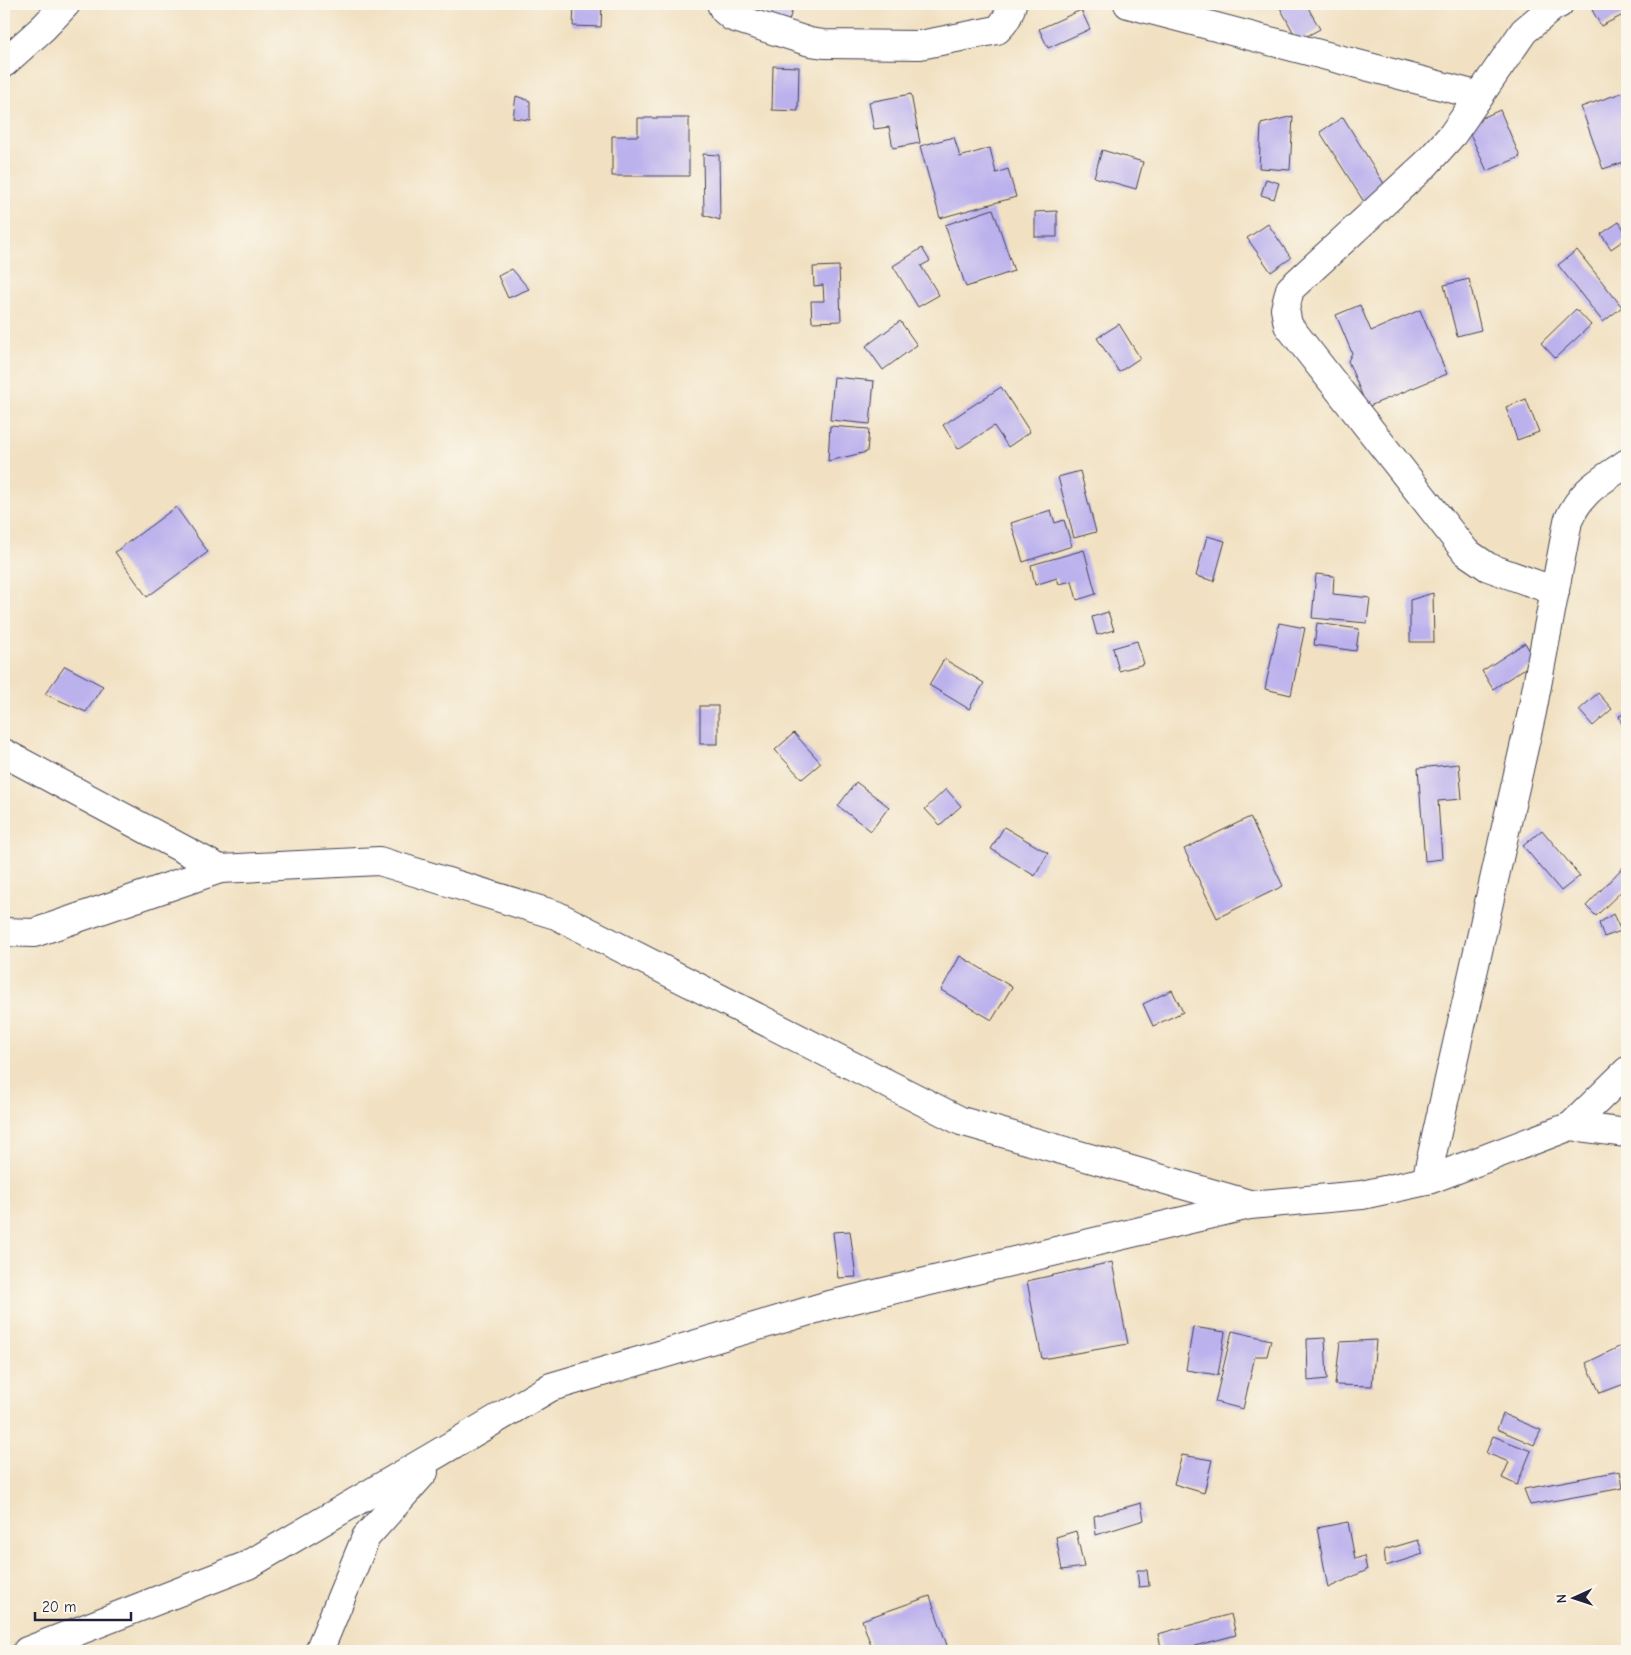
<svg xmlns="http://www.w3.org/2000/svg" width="1631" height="1655" font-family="'Comic Neue',sans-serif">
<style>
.building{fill:#bbb1ed}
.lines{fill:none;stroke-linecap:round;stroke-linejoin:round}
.minor-casing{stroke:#413f4f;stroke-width:30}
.minor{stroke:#fff;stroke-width:28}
</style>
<rect width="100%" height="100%" fill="#fbf7ec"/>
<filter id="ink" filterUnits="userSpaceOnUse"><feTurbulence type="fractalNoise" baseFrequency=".02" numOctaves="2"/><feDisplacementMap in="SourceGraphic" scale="10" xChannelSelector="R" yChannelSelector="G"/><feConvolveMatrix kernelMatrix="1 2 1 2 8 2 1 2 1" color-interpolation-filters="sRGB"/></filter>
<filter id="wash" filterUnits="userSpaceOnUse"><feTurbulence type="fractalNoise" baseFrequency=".0096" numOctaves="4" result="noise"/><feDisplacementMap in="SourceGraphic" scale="20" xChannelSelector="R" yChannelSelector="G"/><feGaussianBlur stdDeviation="1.12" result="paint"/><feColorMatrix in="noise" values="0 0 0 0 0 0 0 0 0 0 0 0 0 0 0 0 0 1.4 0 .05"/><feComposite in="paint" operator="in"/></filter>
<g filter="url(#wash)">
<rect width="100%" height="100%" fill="#f1e1c2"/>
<g id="blocks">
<g class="building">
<polygon points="574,4 602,4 601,27 573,26"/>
<polygon points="775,4 794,4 788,24 770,19"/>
<polygon points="1278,4 1306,4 1320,29 1298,41"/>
<polygon points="1605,4 1627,4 1627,13 1601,26 1592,10"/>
<polygon points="1081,10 1090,29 1048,48 1039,29"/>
<polygon points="773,66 799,67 798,111 772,110"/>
<polygon points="1627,91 1627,161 1603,169 1581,107"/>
<polygon points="911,94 920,143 893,148 889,127 874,129 869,102"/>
<polygon points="516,96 530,101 530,120 513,118"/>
<polygon points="1500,110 1520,157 1487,171 1466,125"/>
<polygon points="1293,116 1290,170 1259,168 1261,124"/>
<polygon points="1343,117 1386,187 1364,202 1320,132"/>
<polygon points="638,118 689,118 689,176 612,176 612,136 638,136"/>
<polygon points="954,137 960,157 990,148 996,173 1008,169 1016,197 940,218 920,146"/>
<polygon points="1102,150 1143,162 1136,189 1094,177"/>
<polygon points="703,154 719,155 720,220 704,215"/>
<polygon points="1266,179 1279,183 1274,199 1261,195"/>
<polygon points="993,209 1014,271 966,287 945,225"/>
<polygon points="1057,211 1057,237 1035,237 1035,212"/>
<polygon points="1619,222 1627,234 1627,238 1611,249 1601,234"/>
<polygon points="1268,224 1291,258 1271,272 1247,238"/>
<polygon points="922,248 930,261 921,266 939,295 918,307 893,266"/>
<polygon points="1577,250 1622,307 1603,322 1558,265"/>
<polygon points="839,266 841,321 812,322 811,301 824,301 823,285 814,286 813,267"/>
<polygon points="512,269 529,289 508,298 498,276"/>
<polygon points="1469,279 1481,330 1457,336 1444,285"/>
<polygon points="1360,305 1371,331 1420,310 1447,374 1367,407 1348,361 1352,353 1336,315"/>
<polygon points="1576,309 1591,325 1555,358 1541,343"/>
<polygon points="900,321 917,345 883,370 866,346"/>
<polygon points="1119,324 1140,358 1119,372 1097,338"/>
<polygon points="834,377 874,381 870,424 830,420"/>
<polygon points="1001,387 1030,432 1008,447 994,426 958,449 943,425"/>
<polygon points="1526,399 1539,432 1517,440 1506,407"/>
<polygon points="830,426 869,429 867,452 828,461"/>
<polygon points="1080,471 1096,532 1074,538 1058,477"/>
<polygon points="176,507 208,552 147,597 115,552"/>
<polygon points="1051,510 1055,523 1064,520 1072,546 1023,562 1011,523"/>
<polygon points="1207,536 1225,541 1214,581 1196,576"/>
<polygon points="1084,550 1096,594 1077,600 1072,581 1059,584 1057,578 1035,585 1031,565"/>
<polygon points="1316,574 1334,576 1333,594 1370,598 1367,623 1312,618"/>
<polygon points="1433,593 1434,642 1410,642 1410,600"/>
<polygon points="1108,612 1114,630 1097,635 1092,617"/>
<polygon points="1279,623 1305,628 1291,695 1265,689"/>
<polygon points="1317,623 1359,629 1356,651 1314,645"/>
<polygon points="1137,641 1144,664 1119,671 1113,648"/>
<polygon points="1525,643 1536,661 1493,689 1482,671"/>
<polygon points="944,659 984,683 969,709 929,685"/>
<polygon points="65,666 103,686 86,712 45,694"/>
<polygon points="1598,693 1612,709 1593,726 1579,710"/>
<rect x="700" y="706" width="18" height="38"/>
<polygon points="1627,713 1627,737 1619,716"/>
<polygon points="794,733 821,763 802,779 775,750"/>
<polygon points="1459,764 1462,799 1438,801 1442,859 1425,861 1418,768"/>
<polygon points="856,782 889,807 871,831 838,806"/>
<polygon points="946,789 961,806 940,825 925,809"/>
<polygon points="1250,817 1283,886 1217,918 1184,849"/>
<polygon points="1004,827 1048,853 1035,876 991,849"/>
<polygon points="1542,830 1580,876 1561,891 1523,846"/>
<polygon points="1627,863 1627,886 1596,916 1586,906"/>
<polygon points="1613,914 1621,931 1604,937 1599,923"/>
<polygon points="960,956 1012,987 992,1020 941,990"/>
<polygon points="1172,990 1183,1012 1153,1026 1143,1004"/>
<polygon points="850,1231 856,1277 838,1278 833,1232"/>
<polygon points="1112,1262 1128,1344 1042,1359 1027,1281"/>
<polygon points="1193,1327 1225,1332 1218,1375 1186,1370"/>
<polygon points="1232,1331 1271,1340 1267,1356 1255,1356 1243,1409 1215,1402"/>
<polygon points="1325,1338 1327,1379 1308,1381 1307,1339"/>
<polygon points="1376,1340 1372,1386 1335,1385 1340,1342"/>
<polygon points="1627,1343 1627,1383 1600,1393 1586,1363"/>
<polygon points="1503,1414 1541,1430 1534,1445 1497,1429"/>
<polygon points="1493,1436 1531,1451 1517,1485 1502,1478 1509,1462 1486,1453"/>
<polygon points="1182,1455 1212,1460 1204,1493 1174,1484"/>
<polygon points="1620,1471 1623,1488 1530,1505 1524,1489"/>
<polygon points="1141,1503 1144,1520 1096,1535 1094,1516"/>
<polygon points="1348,1522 1355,1559 1364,1556 1367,1570 1328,1588 1317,1528"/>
<polygon points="1076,1531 1084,1567 1062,1570 1056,1537"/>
<polygon points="1418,1540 1423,1554 1386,1566 1384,1550"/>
<polygon points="1137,1570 1147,1570 1149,1586 1139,1587"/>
<polygon points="930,1596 949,1651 873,1651 862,1620"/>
<polygon points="1231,1614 1236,1635 1176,1651 1162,1651 1158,1634"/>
</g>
</g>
</g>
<g filter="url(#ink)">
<use href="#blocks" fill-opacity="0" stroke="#413f4f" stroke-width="1"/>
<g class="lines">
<defs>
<g id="minor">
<path d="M721 4 724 10 732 17 810 42 824 44 920 45 997 30C1006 22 1009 15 1012 4"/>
<polyline points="1128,4 1480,96"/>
<polyline points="4,63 43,28 66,4"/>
<polyline points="1555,591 1488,567 1466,552 1288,325 1285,309 1290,289 1426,164 1453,134 1524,31 1554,6 1559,4"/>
<polyline points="4,753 220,869 379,861 556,915 961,1121 1249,1204"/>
<polyline points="4,932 34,933 220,869"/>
<polyline points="1571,1126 1627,1071"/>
<path d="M1426 1181 1532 712 1568 521C1582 489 1600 482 1627 463"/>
<polyline points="27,1651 248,1565 551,1387 829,1305 1250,1205 1362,1195 1426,1181 1571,1126 1627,1133"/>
<polyline points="319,1651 366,1537 424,1472"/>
</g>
</defs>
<use href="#minor" class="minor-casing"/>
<use href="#minor" class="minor"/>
</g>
</g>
<rect width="1631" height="1655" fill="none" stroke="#fbf7ec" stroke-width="20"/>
<g transform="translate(1574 1598) rotate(267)" stroke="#fbf7ec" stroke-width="4" paint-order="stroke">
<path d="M0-4L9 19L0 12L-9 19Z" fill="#22223b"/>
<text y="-8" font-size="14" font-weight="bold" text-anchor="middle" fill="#22223b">N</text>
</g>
<path d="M35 1612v8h96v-8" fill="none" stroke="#22223b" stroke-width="2.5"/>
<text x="42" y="1612" font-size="15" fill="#22223b" stroke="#fbf7ec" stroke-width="4" paint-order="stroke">20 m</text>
</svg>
